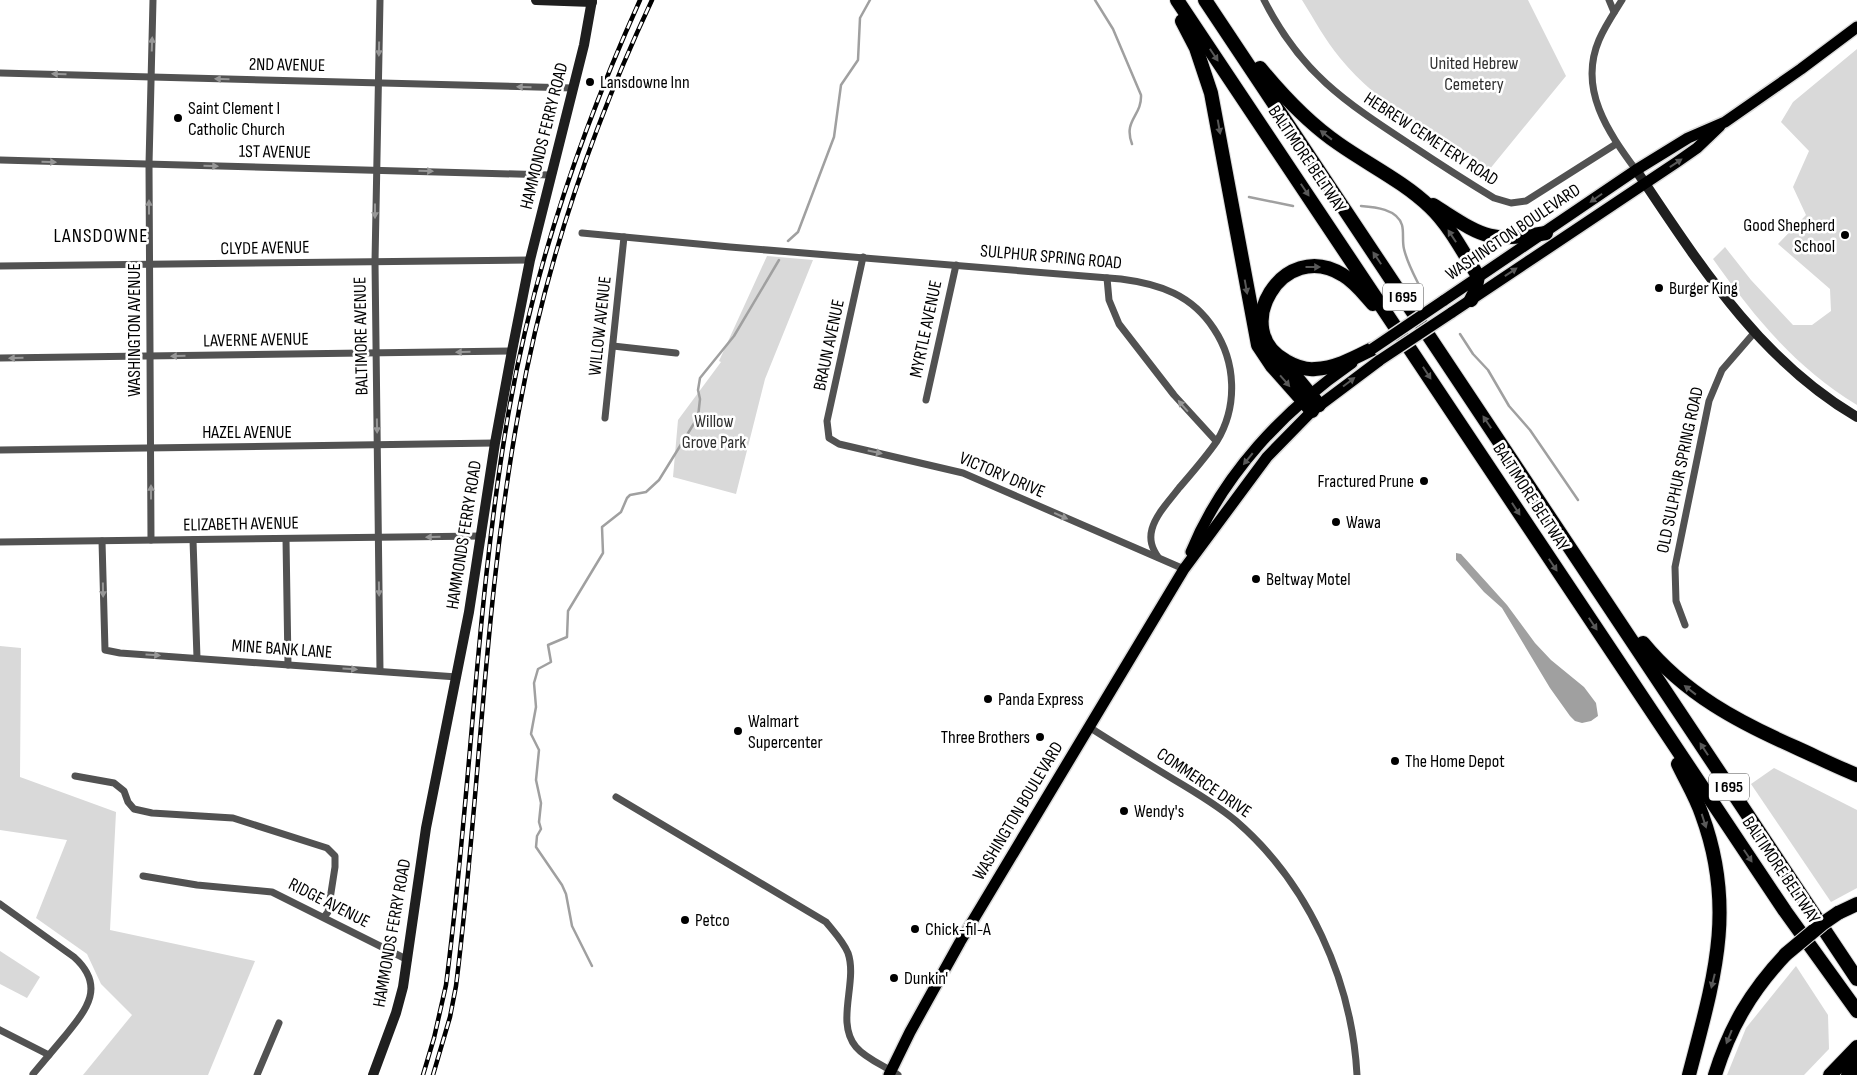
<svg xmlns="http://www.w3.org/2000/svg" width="1857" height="1075" font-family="'Sofia Sans Condensed',sans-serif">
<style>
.green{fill:#d9d9d9}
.water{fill:#a0a0a0}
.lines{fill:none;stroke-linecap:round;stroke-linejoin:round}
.stream{stroke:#a0a0a0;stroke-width:2.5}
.primary-casing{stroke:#dbdbdb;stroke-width:14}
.highway-casing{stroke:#dbdbdb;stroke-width:16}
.street{stroke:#525252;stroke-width:7}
.secondary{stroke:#1f1f1f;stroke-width:10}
.primary{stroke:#000;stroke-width:11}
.highway{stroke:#000;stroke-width:14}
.rail-casing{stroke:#000;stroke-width:4.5}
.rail{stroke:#fff;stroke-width:2.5;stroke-dasharray:8;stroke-linecap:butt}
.primary-bridge-casing{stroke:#dbdbdb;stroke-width:14;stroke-linecap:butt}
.highway-bridge-casing{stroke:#dbdbdb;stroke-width:16;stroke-linecap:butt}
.primary-bridge{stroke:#000;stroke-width:11}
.highway-bridge{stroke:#000;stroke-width:14}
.oneway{fill:#979797}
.oneway2{fill:#595959}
.poi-dot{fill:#000;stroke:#fff;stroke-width:2}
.labels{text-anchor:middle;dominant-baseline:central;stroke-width:5;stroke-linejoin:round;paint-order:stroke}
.shield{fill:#fff;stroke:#4c4c4c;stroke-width:1}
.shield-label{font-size:16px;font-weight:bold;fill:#000}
.park-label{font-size:18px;fill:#303030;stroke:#fff}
.street-label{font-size:18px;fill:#000;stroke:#fff}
.poi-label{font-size:18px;fill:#000;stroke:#fff;text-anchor:start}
.quarter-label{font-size:20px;letter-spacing:1px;fill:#000;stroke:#fff}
</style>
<rect width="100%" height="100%" fill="#fff"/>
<g class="green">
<path d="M1302 0H1528L1566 76 1489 170C1437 137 1379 106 1340 58 1325 40 1314 19 1302 0Z"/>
<path d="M1857 49V405C1794 366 1756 319 1713 259L1725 247 1751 280 1793 325H1812L1831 311 1830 289 1778 244 1806 215 1793 187 1809 151 1781 122 1793 102Z"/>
<polygon points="767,256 813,260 765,379 736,494 673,477 678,420 721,362 719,361"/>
<polygon points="0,646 21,648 20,777 116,812 110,930 255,961 208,1075 83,1075 132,1015 101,984 87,954 36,918 67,840 0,830"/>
<polygon points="1774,768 1857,810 1857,888 1831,902 1751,784"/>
<polygon points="0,951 40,977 27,998 0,984"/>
<polygon points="1796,966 1828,1015 1829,1049 1804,1075 1727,1075 1746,1028"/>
</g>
<polygon class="water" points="1456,553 1461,554 1507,605 1535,643 1551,660 1584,687 1596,703 1598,716 1591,721 1582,723 1575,721 1570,716 1550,688 1502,608 1484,592 1456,560"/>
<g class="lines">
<g class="stream">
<path d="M1095 0 1113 29 1141 95C1142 116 1123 120 1132 144"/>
<polyline points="1249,197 1293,206"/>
<path d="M1361 206C1375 207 1397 209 1402 225 1404 232 1402 241 1404 249 1407 262 1413 273 1419 285"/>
<polyline points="788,241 798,232 834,137 841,85 858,60 860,18 870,0"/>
<polyline points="1460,334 1473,354 1488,370 1509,406 1530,430 1578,500"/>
<polyline points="592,966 572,926 566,894 562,885 536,847 537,836 541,829 539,822 541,803 536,780 539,750 531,734 536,707 534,683 538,669 551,662 548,645 567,637 568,611 603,553 602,527 621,512 627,498 630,495 646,492 659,480 698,417 700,399 698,390 700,378 734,336 779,260"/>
</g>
<defs>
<g id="primary">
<polyline points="1443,301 1636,170 1688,138 1725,122 1801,69 1857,27"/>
<polyline points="1451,313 1677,162 1697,148 1720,126"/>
<path d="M1191 552C1223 474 1284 410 1352 363"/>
<polyline points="889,1075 910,1032 960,942 1184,569 1267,457 1312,411 1380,360"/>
</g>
<g id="highway">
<polyline points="1177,0 1785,911 1857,1011"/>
<polyline points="1205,0 1857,979"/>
<polyline points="1182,21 1196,48 1211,93 1258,345 1272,366 1312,411"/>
<path d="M1260 68C1283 96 1308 123 1339 144 1369 165 1404 182 1430 207 1450 226 1464 254 1478 276L1475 292 1471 300"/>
<path d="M1433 205C1481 235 1487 244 1546 233"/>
<path d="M1372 349C1354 358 1336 368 1315 369 1306 370 1295 366 1286 361 1229 331 1282 237 1343 275 1355 282 1364 294 1373 304"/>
<polyline points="1283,361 1319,405"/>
<path d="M1643 643C1685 694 1738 722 1797 748 1817 757 1837 767 1857 775"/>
<path d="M1678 764C1686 781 1696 797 1702 815 1737 910 1713 982 1689 1075"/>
<polyline points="1838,913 1857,904"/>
<path d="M1715 1075C1730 1027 1751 991 1786 954"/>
<polyline points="1830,1075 1857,1047"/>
<polyline points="1848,1075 1857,1063"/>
</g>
</defs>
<use href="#primary" class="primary-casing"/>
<use href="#highway" class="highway-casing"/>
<g class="street">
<polyline points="380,0 375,262 380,671"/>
<path d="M1264 0C1301 73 1344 101 1411 145 1438 163 1466 181 1494 198L1511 203 1526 201 1616 144"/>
<polyline points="1609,0 1614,12"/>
<path d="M1622 0C1614 13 1605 26 1599 40 1578 89 1608 132 1636 170"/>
<polyline points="0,73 573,88"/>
<polyline points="0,160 550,175"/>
<path d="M582 233 730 247 1121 279C1160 284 1192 295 1214 329 1236 362 1238 406 1217 441 1206 457 1192 473 1179 488 1170 500 1156 514 1152 529 1149 540 1152 548 1158 557"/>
<polyline points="863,257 827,421 829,438 839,444 963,473 1184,569"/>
<polyline points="0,266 530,260"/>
<polyline points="1107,278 1109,300 1119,324 1174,395 1216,441"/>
<polyline points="613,346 676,353"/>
<polyline points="0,358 512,351"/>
<polyline points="926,400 956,265"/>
<polyline points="605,418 624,237"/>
<polyline points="0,450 495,443"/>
<polyline points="286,539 288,665"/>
<polyline points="151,540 149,164 153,0"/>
<polyline points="193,540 197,658"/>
<polyline points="102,541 105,650 120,653 457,677"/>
<polyline points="0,542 482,536"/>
<polyline points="1685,625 1676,601 1675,567 1709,401 1722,370 1754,333"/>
<path d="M1089 727C1117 745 1145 762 1173 779 1195 792 1217 805 1236 821 1308 883 1352 980 1357 1075"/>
<polyline points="75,776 114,783 124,791 128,802 134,809 152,813 233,818 327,848 335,856 335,867 328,912 324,917"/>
<path d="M616 797 826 922C834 932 843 941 848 953 858 982 835 1022 856 1047 866 1059 885 1066 898 1075"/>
<polyline points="143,876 197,885 272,892 408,960"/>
<path d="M0 904 74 957C106 986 87 1009 65 1036 54 1049 43 1062 33 1074"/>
<polyline points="0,1030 49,1055"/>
<polyline points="257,1075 279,1023"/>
</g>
<g class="secondary">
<polyline points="536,0 592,2"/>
<path d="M1636 170C1698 262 1758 359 1857 417"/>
<polyline points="373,1075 396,1013 403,987 426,828 469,612 495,443 512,351 530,260 584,45 592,0"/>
</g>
<use href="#primary" class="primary"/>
<use href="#highway" class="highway"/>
<defs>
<g id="rail">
<path d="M423 1075 434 1038 446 985C471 794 476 600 509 410 534 267 581 131 640 0"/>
<path d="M433 1075 450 1017 456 986C480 795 484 600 519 410 544 269 591 130 652 0"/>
</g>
</defs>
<use href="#rail" class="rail-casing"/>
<use href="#rail" class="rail"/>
<defs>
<g id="primary-bridge">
<polyline points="1372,349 1443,301"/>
<polyline points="1380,360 1451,313"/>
</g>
<polyline id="highway-bridge" points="1786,954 1822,924 1838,913"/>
</defs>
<use href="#primary-bridge" class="primary-bridge-casing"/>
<use href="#highway-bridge" class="highway-bridge-casing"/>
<use href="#primary-bridge" class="primary-bridge"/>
<use href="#highway-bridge" class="highway-bridge"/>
</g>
<defs><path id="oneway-solid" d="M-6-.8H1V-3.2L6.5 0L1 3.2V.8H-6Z" transform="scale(1.25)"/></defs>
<g class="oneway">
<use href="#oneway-solid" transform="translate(152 44) rotate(-88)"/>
<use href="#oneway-solid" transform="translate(379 49) rotate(91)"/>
<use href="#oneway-solid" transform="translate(59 74) rotate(-178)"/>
<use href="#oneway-solid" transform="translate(222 79) rotate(-179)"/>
<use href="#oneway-solid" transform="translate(524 87) rotate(-179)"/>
<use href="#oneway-solid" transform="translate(49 162) rotate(2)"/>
<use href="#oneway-solid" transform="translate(211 166) rotate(1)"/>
<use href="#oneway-solid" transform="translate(426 171) rotate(2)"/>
<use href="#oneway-solid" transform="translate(149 207) rotate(-90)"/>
<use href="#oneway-solid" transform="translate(375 211) rotate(90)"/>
<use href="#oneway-solid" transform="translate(463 352) rotate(179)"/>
<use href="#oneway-solid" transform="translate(178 356) rotate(179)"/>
<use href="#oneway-solid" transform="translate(16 358) rotate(179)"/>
<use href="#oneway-solid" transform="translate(1183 406) rotate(-131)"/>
<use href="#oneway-solid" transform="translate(377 426) rotate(89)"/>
<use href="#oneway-solid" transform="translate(875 452) rotate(12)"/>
<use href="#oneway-solid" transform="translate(151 492) rotate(-90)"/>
<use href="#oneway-solid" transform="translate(1061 516) rotate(24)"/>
<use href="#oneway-solid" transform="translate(433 537) rotate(179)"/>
<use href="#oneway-solid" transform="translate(379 589) rotate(89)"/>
<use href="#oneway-solid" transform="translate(103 590) rotate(89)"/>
<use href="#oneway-solid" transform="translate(153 655) rotate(3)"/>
<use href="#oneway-solid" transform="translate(350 669) rotate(4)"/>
</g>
<g class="oneway2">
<use href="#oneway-solid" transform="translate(1214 55) rotate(56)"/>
<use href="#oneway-solid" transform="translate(1219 127) rotate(80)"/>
<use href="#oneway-solid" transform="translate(1326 135) rotate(-142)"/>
<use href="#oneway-solid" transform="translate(1676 163) rotate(-34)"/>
<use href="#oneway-solid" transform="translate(1305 190) rotate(56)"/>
<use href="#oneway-solid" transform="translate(1596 198) rotate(145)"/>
<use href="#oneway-solid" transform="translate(1452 236) rotate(-123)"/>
<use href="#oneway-solid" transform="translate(1377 258) rotate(-124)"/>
<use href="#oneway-solid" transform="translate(1313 267)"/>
<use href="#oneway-solid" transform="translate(1511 272) rotate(-34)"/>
<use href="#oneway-solid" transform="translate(1246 287) rotate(80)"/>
<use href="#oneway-solid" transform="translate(1427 373) rotate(57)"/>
<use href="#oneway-solid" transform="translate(1285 381) rotate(49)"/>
<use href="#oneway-solid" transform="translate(1349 382) rotate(-37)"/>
<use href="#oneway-solid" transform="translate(1487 422) rotate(-124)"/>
<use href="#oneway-solid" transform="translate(1248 459) rotate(129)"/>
<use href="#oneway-solid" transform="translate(1516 509) rotate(57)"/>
<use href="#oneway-solid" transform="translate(1553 565) rotate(56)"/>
<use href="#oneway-solid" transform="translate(1593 624) rotate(56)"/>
<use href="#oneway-solid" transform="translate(1690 690) rotate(-142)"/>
<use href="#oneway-solid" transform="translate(1704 749) rotate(-123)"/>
<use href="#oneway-solid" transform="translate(1704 821) rotate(72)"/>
<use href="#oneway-solid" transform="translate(1748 856) rotate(56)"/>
<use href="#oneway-solid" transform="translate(1713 981) rotate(104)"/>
<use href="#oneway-solid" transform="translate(1729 1037) rotate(112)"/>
</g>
<g class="poi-dot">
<circle cx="590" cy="82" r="5"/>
<circle cx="178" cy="118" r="5"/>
<circle cx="1845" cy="235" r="5"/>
<circle cx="1659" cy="288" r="5"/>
<circle cx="1424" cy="481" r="5"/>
<circle cx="1336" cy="522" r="5"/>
<circle cx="1256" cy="579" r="5"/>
<circle cx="988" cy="699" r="5"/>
<circle cx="738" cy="731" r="5"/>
<circle cx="1040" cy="737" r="5"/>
<circle cx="1395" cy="761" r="5"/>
<circle cx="1124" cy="811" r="5"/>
<circle cx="685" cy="920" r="5"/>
<circle cx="915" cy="929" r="5"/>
<circle cx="894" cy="978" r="5"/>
</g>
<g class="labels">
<g class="shield">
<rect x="1383" y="283.5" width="40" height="27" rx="4"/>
<rect x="1709" y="773.5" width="40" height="27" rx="4"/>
</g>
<g class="shield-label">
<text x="1403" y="297">I 695</text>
<text x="1729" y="787">I 695</text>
</g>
<g class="park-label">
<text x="1474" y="63">United Hebrew<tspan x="1474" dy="21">Cemetery</tspan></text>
<text x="714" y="421">Willow<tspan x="714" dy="21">Grove Park</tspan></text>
</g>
<g class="street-label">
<text transform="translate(287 65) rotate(1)">2ND AVENUE</text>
<text transform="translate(544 136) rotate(-76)">HAMMONDS FERRY ROAD</text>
<text transform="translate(1431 139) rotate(33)">HEBREW CEMETERY ROAD</text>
<text transform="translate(275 152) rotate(1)">1ST AVENUE</text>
<text transform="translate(1307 159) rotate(56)">BALTIMORE BELTWAY</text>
<text transform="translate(1513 232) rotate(-34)">WASHINGTON BOULEVARD</text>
<text transform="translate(265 248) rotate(-1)">CLYDE AVENUE</text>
<text transform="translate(1051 257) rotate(5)">SULPHUR SPRING ROAD</text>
<text transform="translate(600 326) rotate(-84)">WILLOW AVENUE</text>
<text transform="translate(926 329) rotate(-78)">MYRTLE AVENUE</text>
<text transform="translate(134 330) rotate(-90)">WASHINGTON AVENUE</text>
<text transform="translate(361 336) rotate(-91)">BALTIMORE AVENUE</text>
<text transform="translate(256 340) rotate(-1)">LAVERNE AVENUE</text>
<text transform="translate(829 345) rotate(-78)">BRAUN AVENUE</text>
<text x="247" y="432">HAZEL AVENUE</text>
<text transform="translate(1680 470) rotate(-78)">OLD SULPHUR SPRING ROAD</text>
<text transform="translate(1002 475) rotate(23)">VICTORY DRIVE</text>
<text transform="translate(1531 497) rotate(57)">BALTIMORE BELTWAY</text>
<text transform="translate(241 524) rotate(-1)">ELIZABETH AVENUE</text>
<text transform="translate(464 535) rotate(-81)">HAMMONDS FERRY ROAD</text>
<text transform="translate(282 649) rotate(4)">MINE BANK LANE</text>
<text transform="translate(1204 783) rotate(34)">COMMERCE DRIVE</text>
<text transform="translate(1018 811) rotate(-59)">WASHINGTON BOULEVARD</text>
<text transform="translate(1781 870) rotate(56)">BALTIMORE BELTWAY</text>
<text transform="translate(329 903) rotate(27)">RIDGE AVENUE</text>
<text transform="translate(392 933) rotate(-80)">HAMMONDS FERRY ROAD</text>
</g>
<g class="poi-label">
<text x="600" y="82">Lansdowne Inn</text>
<text x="188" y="108">Saint Clement I<tspan x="188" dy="21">Catholic Church</tspan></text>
<text x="1835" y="225" text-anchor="end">Good Shepherd<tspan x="1835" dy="21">School</tspan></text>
<text x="1669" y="288">Burger King</text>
<text x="1414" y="481" text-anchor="end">Fractured Prune</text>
<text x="1346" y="522">Wawa</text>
<text x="1266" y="579">Beltway Motel</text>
<text x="998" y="699">Panda Express</text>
<text x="748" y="721">Walmart<tspan x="748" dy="21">Supercenter</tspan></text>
<text x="1030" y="737" text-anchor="end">Three Brothers</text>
<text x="1405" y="761">The Home Depot</text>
<text x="1134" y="811">Wendy's</text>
<text x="695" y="920">Petco</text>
<text x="925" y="929">Chick-fil-A</text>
<text x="904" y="978">Dunkin'</text>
</g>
<g class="quarter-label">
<text x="101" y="236">LANSDOWNE</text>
</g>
</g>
</svg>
